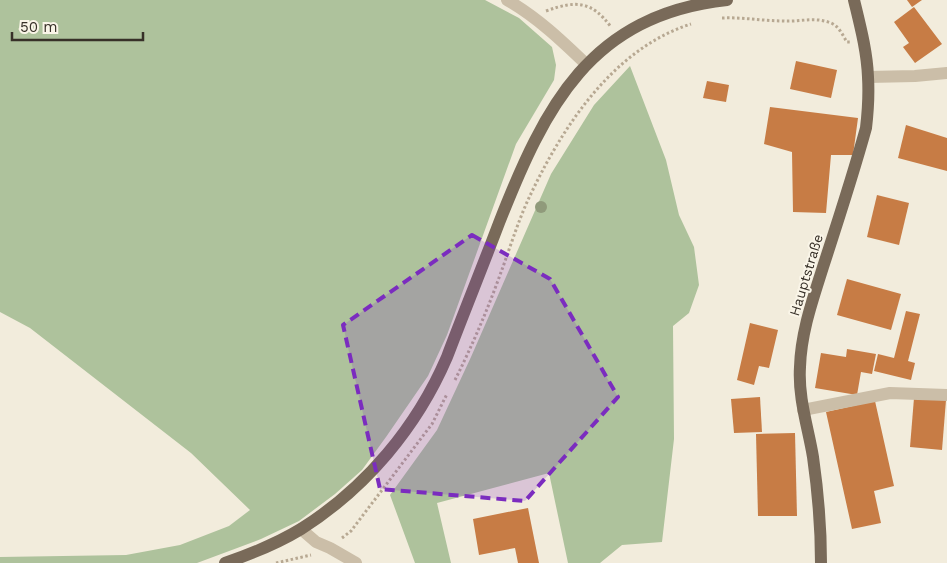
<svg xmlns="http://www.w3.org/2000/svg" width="947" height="563" font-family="'Work Sans',sans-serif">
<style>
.green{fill:#aec29c}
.building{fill:#c77c45}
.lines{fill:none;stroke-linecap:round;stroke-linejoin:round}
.path{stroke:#b7a892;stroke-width:3;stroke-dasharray:2.5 2.5;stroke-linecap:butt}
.minor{stroke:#cbbea8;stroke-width:12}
.major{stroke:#796a59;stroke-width:12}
.tree{fill:#909a7b}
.marked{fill:#7b2cbf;fill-opacity:0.2;stroke:#7b2cbf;stroke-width:4;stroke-dasharray:10 6;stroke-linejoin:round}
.labels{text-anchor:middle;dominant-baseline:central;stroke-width:4;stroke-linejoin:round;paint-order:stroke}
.street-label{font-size:14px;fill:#373028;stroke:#faf5e8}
</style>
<rect width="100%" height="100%" fill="#f2ecdc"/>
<g class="green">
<polygon points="0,0 485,0 519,18 552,47 556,65 554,80 516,144 447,335 428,376 386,437 362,470 335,494 299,521 261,539 197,563 0,563 0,557 126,555 180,545 229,526 250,510 191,453 30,328 0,312"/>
<polygon points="630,66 666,160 679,215 694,247 699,285 689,313 673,326 674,439 662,542 622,545 600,563 568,563 549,473 437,503 451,563 415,563 390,495 437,430 471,357 551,174 594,105"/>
</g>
<g class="building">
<polygon points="907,0 922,0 912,7"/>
<polygon points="914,7 942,44 915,63 903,47 909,43 894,22"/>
<polygon points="796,61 837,70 831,98 790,89"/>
<polygon points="707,81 729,85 726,102 703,98"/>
<polygon points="770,107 858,118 853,155 831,155 826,213 793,212 792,152 764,144"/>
<polygon points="906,125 947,138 947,171 898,158"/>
<polygon points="877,195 909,203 899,245 867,237"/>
<polygon points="847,279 901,294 891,330 837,315"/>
<polygon points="906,311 920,314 908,361 915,363 911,380 874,371 878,354 894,358"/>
<polygon points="750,323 778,330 769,368 759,366 754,385 737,380"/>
<polygon points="847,349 876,354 872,374 861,372 857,395 815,388 821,353 846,357"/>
<polygon points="760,397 762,432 734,433 731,399"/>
<polygon points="914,398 946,400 942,450 910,447"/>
<polygon points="875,401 894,486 874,491 881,523 852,529 826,412"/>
<polygon points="795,433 797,516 758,516 756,434"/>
<polygon points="528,508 539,563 518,563 515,548 479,555 473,519"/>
</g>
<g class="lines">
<g class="path">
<path d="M546 11C576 0 592 1 611 27"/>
<path d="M722 18C743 17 763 21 784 21 800 22 817 16 833 24 840 28 843 36 847 42H850"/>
<path d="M455 380C472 346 487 311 500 275 509 251 517 224 528 200 561 129 612 49 691 24"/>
<polyline points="342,538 351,531 432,424 447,394"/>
<polyline points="276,563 311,555"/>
</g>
<g class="minor">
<path d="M507 0C537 17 562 41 586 64"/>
<polyline points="868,77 915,76 947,73"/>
<polyline points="803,410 890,393 947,395"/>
<polyline points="301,529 316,542 330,548 356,563"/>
</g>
<g class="major">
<path d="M225 563C251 554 278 543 301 529 366 488 417 427 447 357 464 312 482 268 499 223 545 106 590 15 727 0"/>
<path d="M821 563C821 527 818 492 813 457 808 427 798 398 800 367 801 332 813 299 823 267 838 221 853 175 866 128 868 111 869 94 868 77 867 51 860 25 854 0"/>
</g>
</g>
<circle class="tree" cx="541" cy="207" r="6"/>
<path class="marked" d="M472 235 550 279 618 397 525 501 380 489 343 325Z"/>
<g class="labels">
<g class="street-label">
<text transform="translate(806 275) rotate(-73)">Hauptstraße</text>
</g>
</g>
<path d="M12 32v8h131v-8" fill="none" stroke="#373028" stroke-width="2.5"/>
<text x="20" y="32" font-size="15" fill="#373028" stroke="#faf5e8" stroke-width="4" paint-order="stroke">50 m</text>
</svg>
